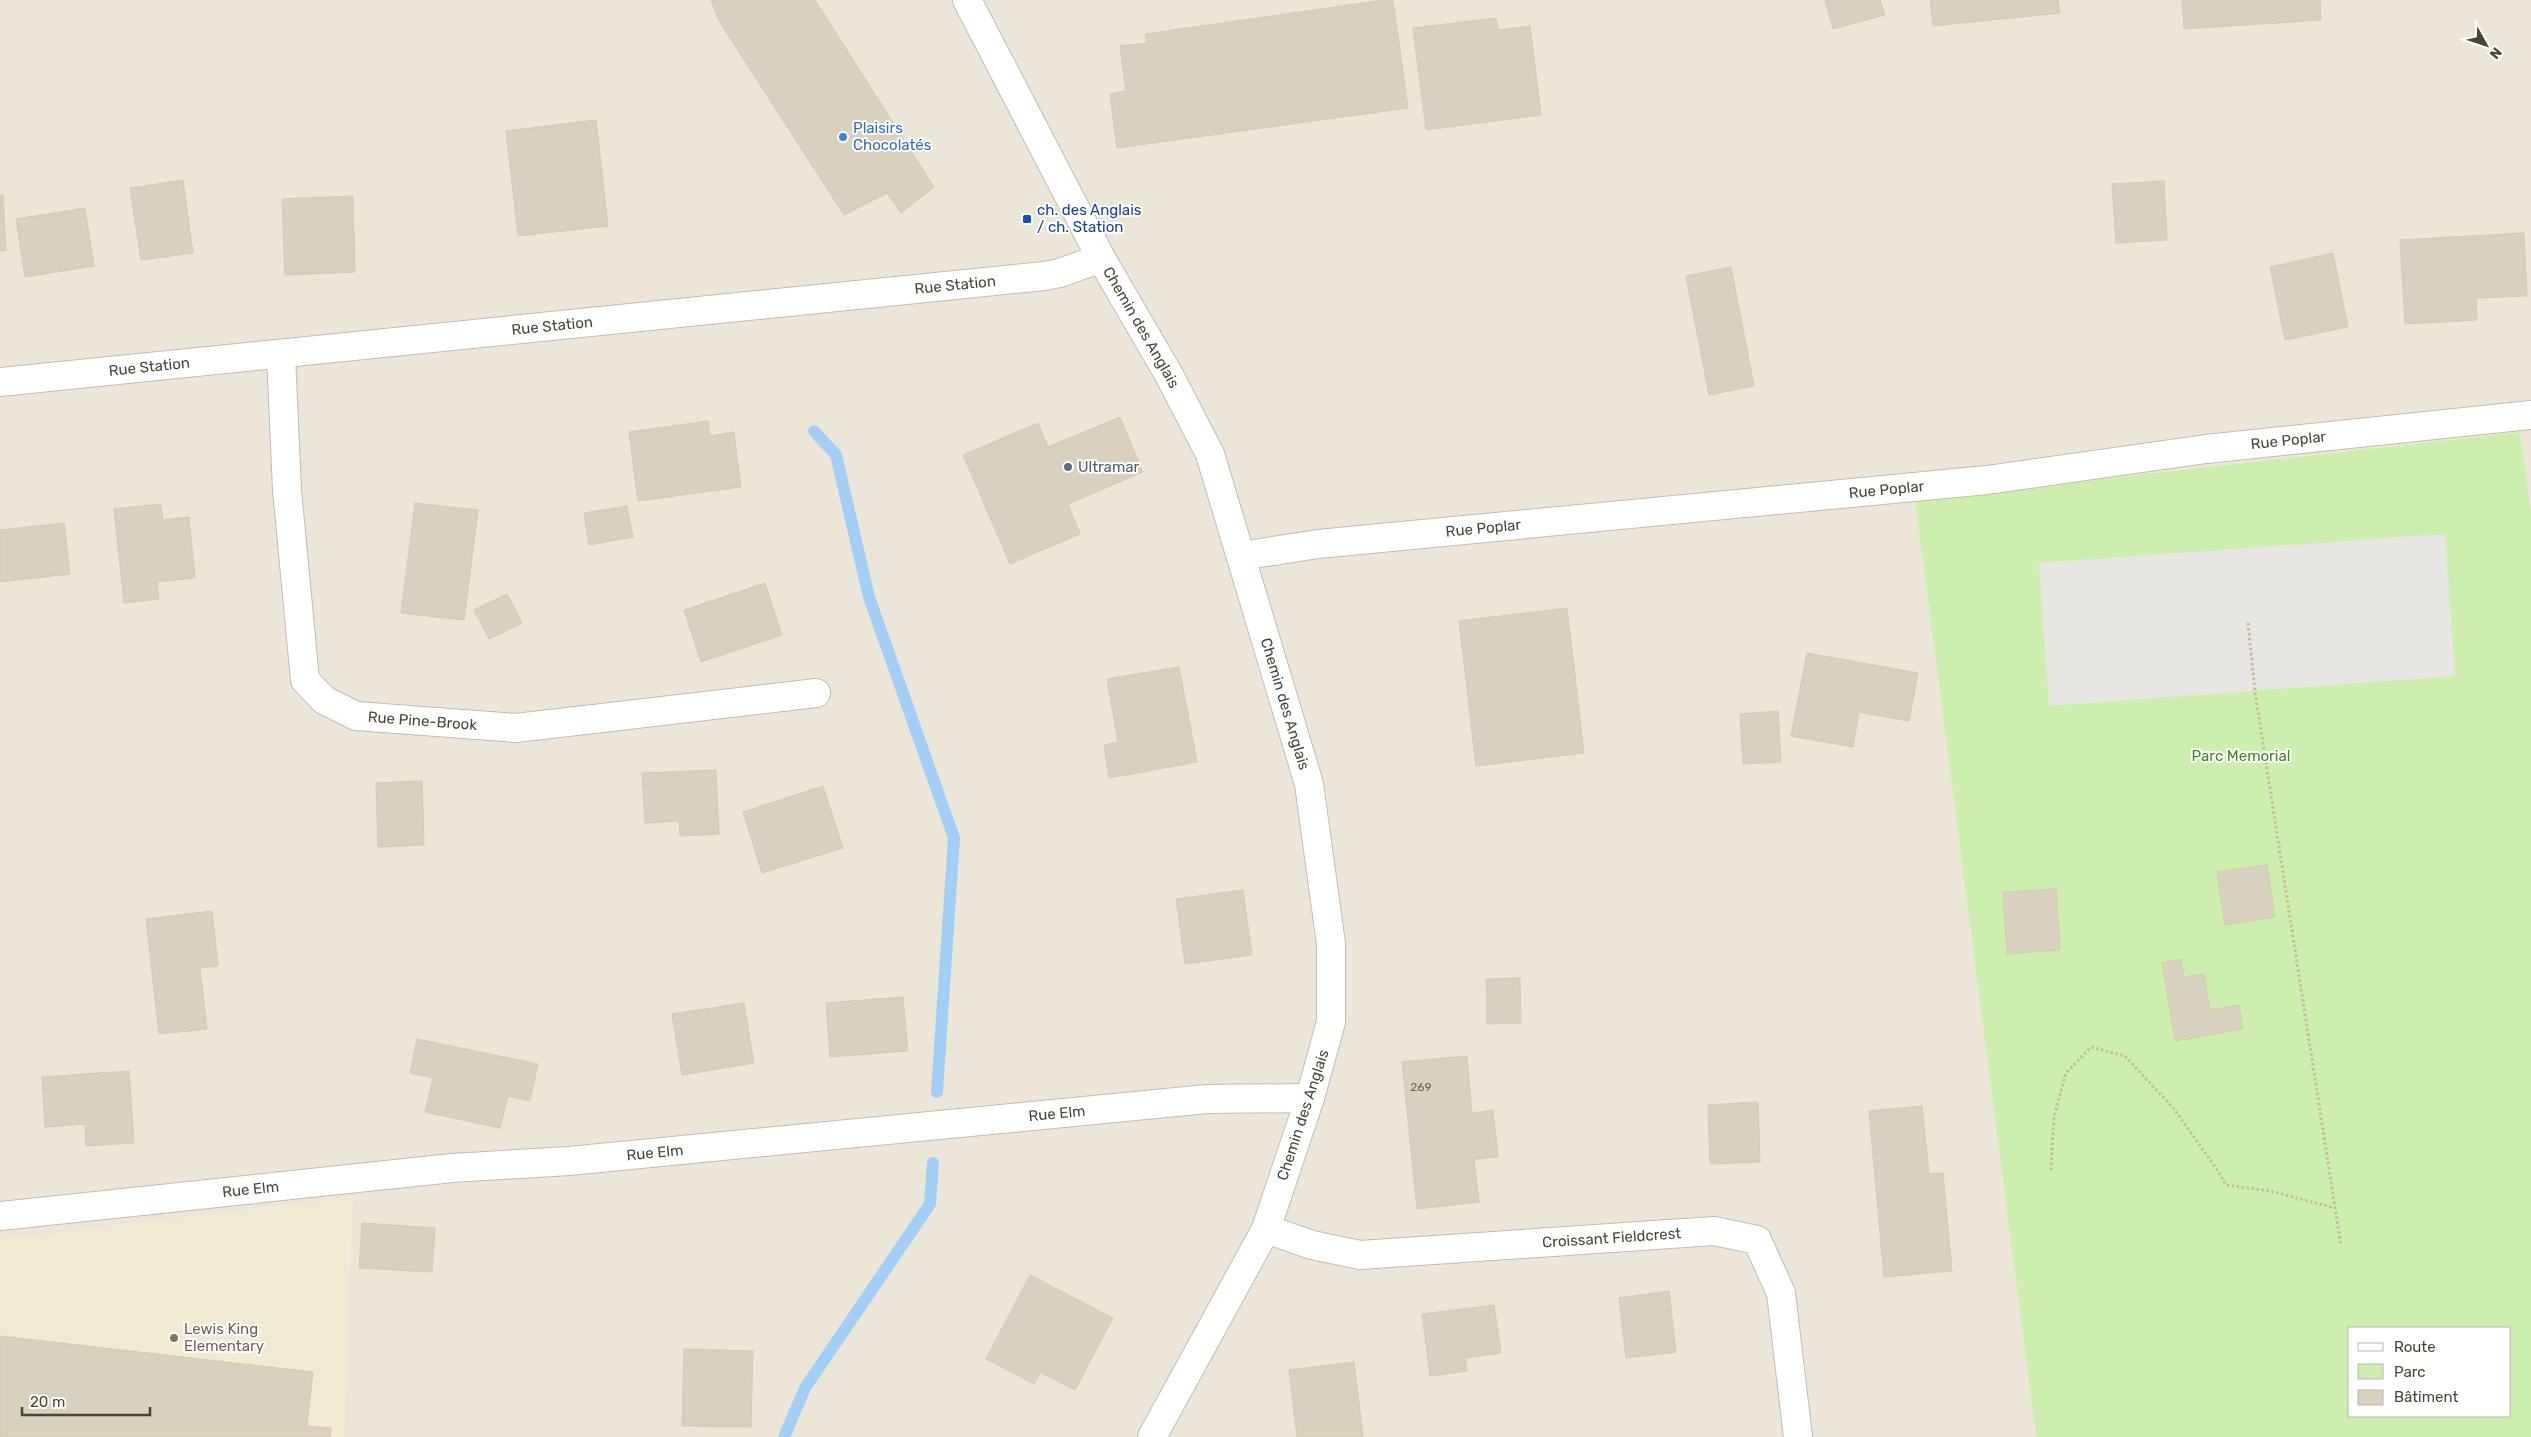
<svg xmlns="http://www.w3.org/2000/svg" width="2531" height="1437" font-family="Rubik,sans-serif">
<style>
.residential{fill:#ebe6d8}
.education{fill:#f1ead3}
.green{fill:#ceeeb0;fill-rule:evenodd}
.parking{fill:#e8e6e2}
.lines{fill:none;stroke-linecap:round;stroke-linejoin:round}
.stream{stroke:#a3cff7;stroke-width:12}
.building{fill:#d9d1bf;stroke:#d5c9b1}
.minor-casing{stroke:#c3bdac;stroke-width:30}
.tertiary-casing{stroke:#c3bdac;stroke-width:30}
.path{stroke:#c6ba9c;stroke-width:3;stroke-dasharray:2.5 2.5;stroke-linecap:butt}
.minor{stroke:#fff;stroke-width:28}
.tertiary{stroke:#fff;stroke-width:28}
.shop-dot{fill:#3f7fe0;stroke:#fff;stroke-width:2}
.transit-dot{fill:#1a4fb4;stroke:#fff;stroke-width:2}
.service-dot{fill:#5c6f8a;stroke:#fff;stroke-width:2}
.education-dot{fill:#8d6e63;stroke:#fff;stroke-width:2}
.labels{text-anchor:middle;dominant-baseline:central;stroke-width:4;stroke-linejoin:round;paint-order:stroke}
.number-label{font-size:12px;fill:#6f6859}
.shop-label{font-size:15px;fill:#366cbe;stroke:#fff;text-anchor:start}
.transit-label{font-size:15px;fill:#164399;stroke:#fff;text-anchor:start}
.street-label{font-size:15px;fill:#4c4537;stroke:#fff}
.service-label{font-size:15px;fill:#4e5e75;stroke:#fff;text-anchor:start}
.park-label{font-size:15px;fill:#428523;stroke:#fff}
.education-label{font-size:15px;fill:#785e54;stroke:#fff;text-anchor:start}
</style>
<rect width="100%" height="100%" fill="#f6f4eb"/>
<polygon class="residential" points="0,0 2531,0 2531,512 2520,432 1915,500 2036,1437 0,1437"/>
<polygon class="education" points="353,1197 344,1437 0,1437 0,1239"/>
<path class="green" d="M2520 432 2531 512V1437H2036L1915 500ZM2350 1328H2510V1416H2350Z"/>
<polygon class="parking" points="2445,534 2455,676 2049,706 2039,563"/>
<g class="lines">
<g class="stream">
<polyline points="814,431 836,455 869,597 954,838 937,1092"/>
<polyline points="784,1437 805,1388 930,1204 933,1163"/>
</g>
</g>
<g class="building">
<polygon points="711,0 815,0 934,187 901,213 887,193 844,215 719,21"/>
<polygon points="1384,0 1393,0 1408,108 1117,148 1110,94 1126,91 1120,46 1147,43 1145,34"/>
<polygon points="1825,0 1880,0 1885,15 1833,29"/>
<polygon points="1930,0 2058,0 2060,13 1933,26"/>
<polygon points="2182,0 2320,0 2321,20 2184,29"/>
<polygon points="1496,18 1498,30 1530,26 1541,115 1426,130 1413,28"/>
<polygon points="596,120 608,226 518,236 506,131"/>
<polygon points="183,180 193,253 141,260 130,188"/>
<polygon points="2164,181 2167,240 2116,243 2112,184"/>
<polygon points="0,195 3,195 6,250 0,251"/>
<polygon points="353,196 355,272 285,275 282,199"/>
<polygon points="85,208 94,266 25,277 16,219"/>
<polygon points="2524,233 2527,296 2476,298 2477,320 2405,324 2400,240"/>
<polygon points="2333,253 2348,327 2285,340 2270,267"/>
<polygon points="1731,267 1754,386 1709,395 1686,276"/>
<polygon points="1120,417 1143,472 1068,504 1080,534 1010,564 963,455 1038,423 1048,447"/>
<polygon points="708,421 710,436 734,432 741,487 638,501 629,432"/>
<polygon points="415,503 478,510 464,620 401,613"/>
<polygon points="161,504 163,520 189,517 195,578 157,582 159,599 124,603 114,509"/>
<polygon points="627,506 633,537 589,545 584,513"/>
<polygon points="64,523 70,574 0,582 0,530"/>
<polygon points="765,583 782,635 701,662 684,610"/>
<polygon points="507,594 522,623 489,639 474,610"/>
<polygon points="1567,608 1584,753 1476,766 1459,621"/>
<polygon points="1807,653 1918,673 1909,721 1859,712 1853,747 1791,736"/>
<polygon points="1179,667 1197,762 1109,778 1104,745 1118,742 1107,679"/>
<polygon points="1778,711 1781,762 1743,764 1740,714"/>
<polygon points="716,770 719,834 680,836 679,821 645,823 642,773"/>
<polygon points="422,781 424,845 378,847 376,783"/>
<polygon points="823,786 843,848 762,873 743,812"/>
<polygon points="2267,865 2275,917 2225,925 2217,872"/>
<polygon points="2056,889 2060,950 2007,954 2003,892"/>
<polygon points="1243,890 1252,955 1185,964 1176,899"/>
<polygon points="212,911 218,966 200,968 207,1029 159,1034 146,919"/>
<polygon points="2181,959 2184,977 2204,974 2210,1010 2239,1005 2243,1029 2175,1041 2162,963"/>
<polygon points="1520,978 1521,1023 1487,1024 1486,979"/>
<polygon points="903,997 908,1051 830,1057 826,1003"/>
<polygon points="744,1003 754,1063 682,1075 672,1014"/>
<polygon points="417,1039 538,1064 530,1101 508,1096 500,1128 425,1112 433,1078 410,1073"/>
<polygon points="1467,1056 1472,1113 1493,1110 1498,1157 1474,1159 1479,1202 1417,1209 1402,1062"/>
<polygon points="129,1071 134,1143 86,1146 85,1124 45,1127 42,1077"/>
<polygon points="1758,1102 1760,1162 1710,1164 1708,1105"/>
<polygon points="1922,1106 1929,1174 1943,1173 1952,1271 1884,1277 1869,1111"/>
<polygon points="362,1223 435,1228 432,1272 359,1268"/>
<polygon points="1030,1275 1113,1318 1075,1390 1040,1372 1034,1384 986,1359"/>
<polygon points="1669,1291 1676,1352 1626,1358 1619,1298"/>
<polygon points="1494,1305 1501,1353 1465,1358 1467,1371 1430,1376 1422,1314"/>
<polygon points="0,1336 313,1372 307,1426 331,1428 330,1437 0,1437"/>
<polygon points="684,1349 753,1351 751,1427 682,1426"/>
<polygon points="1354,1362 1363,1437 1297,1437 1289,1370"/>
</g>
<g class="lines">
<defs>
<g id="minor">
<path id="s1" d="M281 355 287 490 305 680 324 700 356 716 516 728 816 693"/>
<path id="s2" d="M0 382 1044 276 1060 273 1101 258"/>
<path id="s3" d="M1241 556 1318 544 1987 480 2206 449 2531 415"/>
<path id="s4" d="M0 1216 452 1168 569 1161 1207 1099 1310 1098"/>
<path id="s5" d="M1266 1229 1312 1245 1360 1255 1714 1231 1757 1240 1781 1293 1798 1437"/>
</g>
<g id="tertiary">
<path id="s6" d="M967 0 1101 258 1169 375 1210 454 1309 784 1331 944V1022L1310 1098 1266 1229 1152 1437"/>
</g>
</defs>
<use href="#minor" class="minor-casing"/>
<use href="#tertiary" class="tertiary-casing"/>
<g class="path">
<polyline points="2248,623 2255,692 2341,1246"/>
<polyline points="2051,1170 2054,1117 2066,1073 2091,1047 2125,1056 2174,1109 2216,1168 2226,1185 2270,1191 2335,1208"/>
</g>
<use href="#minor" class="minor"/>
<use href="#tertiary" class="tertiary"/>
</g>
<circle class="shop-dot" cx="843" cy="137" r="5"/>
<rect class="transit-dot" x="1022" y="214" width="10" height="10" rx="2.5"/>
<circle class="service-dot" cx="1068" cy="467" r="5"/>
<circle class="education-dot" cx="174" cy="1338" r="5"/>
<g class="labels">
<g class="number-label">
<text x="1421" y="1087">269</text>
</g>
<g class="shop-label">
<text x="853" y="128">Plaisirs<tspan x="853" dy="17">Chocolatés</tspan></text>
</g>
<g class="transit-label">
<text x="1037" y="210">ch. des Anglais<tspan x="1037" dy="17">/ ch. Station</tspan></text>
</g>
<g class="street-label">
<text stroke="none"><textPath href="#s2" startOffset="960">Rue Station</textPath></text>
<text stroke="none"><textPath href="#s2" startOffset="555">Rue Station</textPath></text>
<text stroke="none"><textPath href="#s6" startOffset="371">Chemin des Anglais</textPath></text>
<text stroke="none"><textPath href="#s2" startOffset="150">Rue Station</textPath></text>
<text stroke="none"><textPath href="#s3" startOffset="1054">Rue Poplar</textPath></text>
<text stroke="none"><textPath href="#s3" startOffset="649">Rue Poplar</textPath></text>
<text stroke="none"><textPath href="#s3" startOffset="244">Rue Poplar</textPath></text>
<text stroke="none"><textPath href="#s6" startOffset="776">Chemin des Anglais</textPath></text>
<text stroke="none"><textPath href="#s1" startOffset="456">Rue Pine-Brook</textPath></text>
<text stroke="none"><textPath href="#s4" startOffset="1062">Rue Elm</textPath></text>
<text transform="translate(1303 1115) rotate(-72)">Chemin des Anglais</text>
<text stroke="none"><textPath href="#s4" startOffset="658">Rue Elm</textPath></text>
<text stroke="none"><textPath href="#s4" startOffset="252">Rue Elm</textPath></text>
<text stroke="none"><textPath href="#s5" startOffset="350">Croissant Fieldcrest</textPath></text>
</g>
<g class="service-label">
<text x="1078" y="467">Ultramar</text>
</g>
<g class="park-label">
<text x="2241" y="756">Parc Memorial</text>
</g>
<g class="education-label">
<text x="184" y="1329">Lewis King<tspan x="184" dy="17">Elementary</tspan></text>
</g>
</g>
<rect x="2348" y="1327" width="162" height="90" fill="#ffffff" stroke="#b7b5af"/>
<rect x="2358" y="1343" width="25" height="8" fill="#ffffff" stroke="#b7b5af"/>
<text x="2394" y="1352" font-size="15" fill="#4c4537">Route</text>
<rect x="2358" y="1364" width="25" height="15" fill="#ceeeb0" stroke="#b7b5af"/>
<text x="2394" y="1377" font-size="15" fill="#4c4537">Parc</text>
<rect x="2358" y="1390" width="25" height="15" fill="#d9d1bf" stroke="#b7b5af"/>
<text x="2394" y="1402" font-size="15" fill="#4c4537">Bâtiment</text>
<g transform="translate(2486 45) rotate(130)" stroke="#ffffff" stroke-width="4" paint-order="stroke">
<path d="M0-4L9 19L0 12L-9 19Z" fill="#4c4537"/>
<text y="-8" font-size="14" font-weight="bold" text-anchor="middle" fill="#4c4537">N</text>
</g>
<path d="M22 1407v8h128v-8" fill="none" stroke="#4c4537" stroke-width="2.5"/>
<text x="30" y="1407" font-size="15" fill="#4c4537" stroke="#ffffff" stroke-width="4" paint-order="stroke">20 m</text>
</svg>
